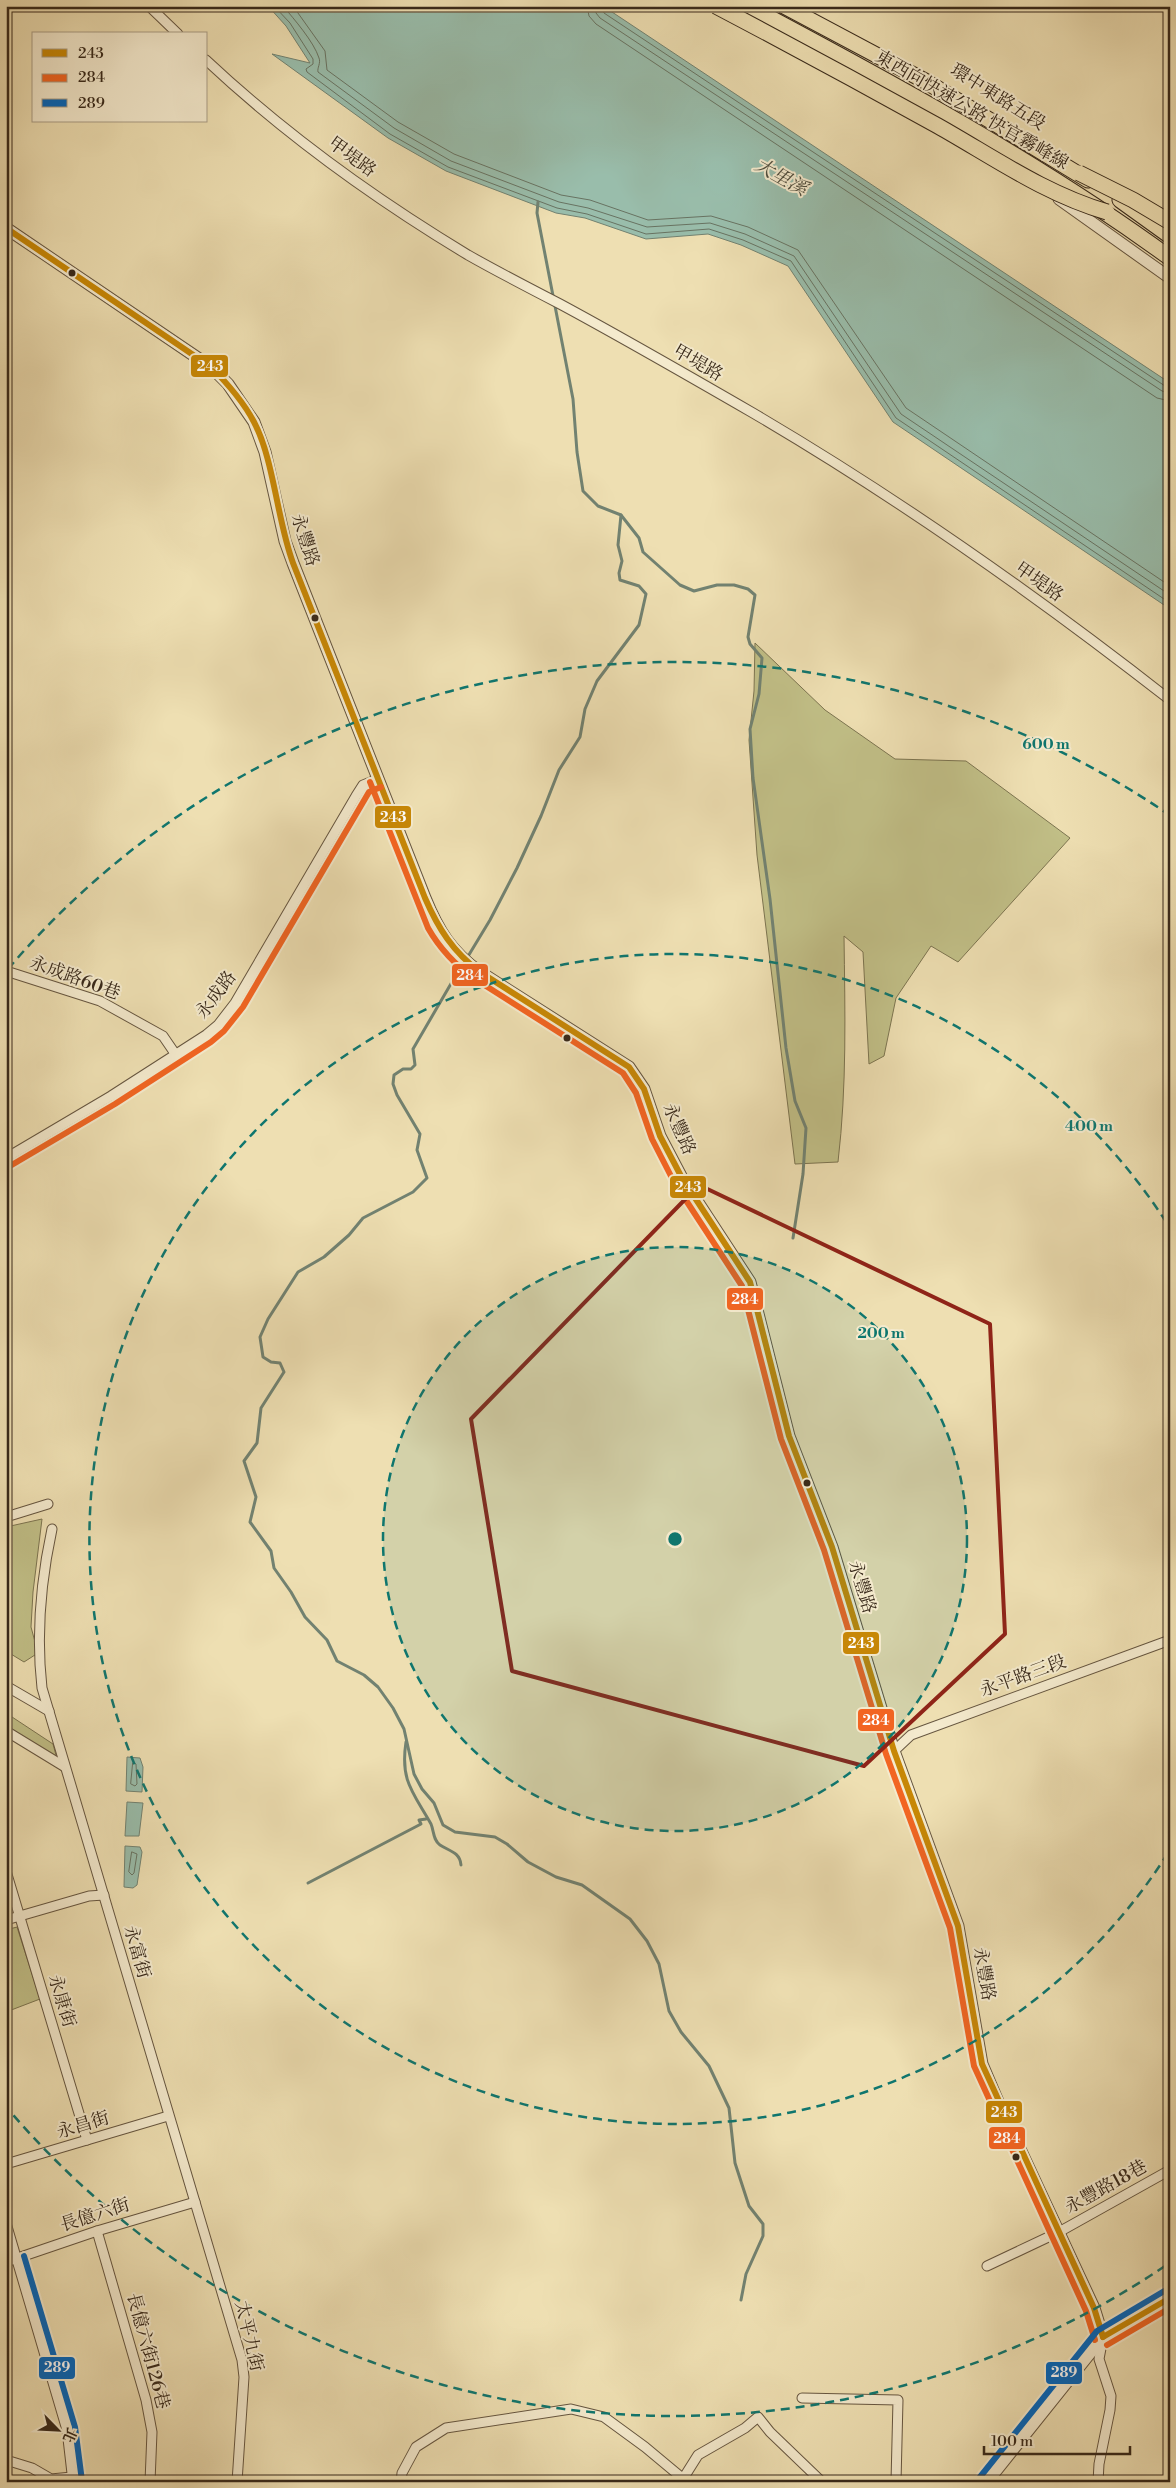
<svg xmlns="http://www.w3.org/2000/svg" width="1176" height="2488" font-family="'Libre Bodoni','Noto Serif TC',serif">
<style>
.green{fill:#c1bf87;stroke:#7c7450}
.water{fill:#99bdab;stroke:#728271}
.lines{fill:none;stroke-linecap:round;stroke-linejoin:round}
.shore{stroke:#687362;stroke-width:1}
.stream{stroke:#728271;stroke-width:3}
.minor-casing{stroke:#665640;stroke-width:11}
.tertiary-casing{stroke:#665640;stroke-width:13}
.trunk-casing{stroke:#38291a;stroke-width:17}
.minor{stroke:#f4eacd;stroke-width:9}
.tertiary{stroke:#f4eacd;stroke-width:11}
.trunk{stroke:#eedfb2;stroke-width:15}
.trunk-bridge-casing{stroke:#38291a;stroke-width:17;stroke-linecap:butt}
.trunk-bridge{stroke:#eedfb2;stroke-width:15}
.bus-1-casing{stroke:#f4eacd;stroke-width:10}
.bus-2-casing{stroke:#f4eacd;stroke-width:10}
.bus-3-casing{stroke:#f4eacd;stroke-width:10}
.bus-1{stroke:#c78706;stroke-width:6}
.bus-2{stroke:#f26522;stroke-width:6}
.bus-3{stroke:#0065bd;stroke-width:6}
.marked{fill:none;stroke:#8f2418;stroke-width:4;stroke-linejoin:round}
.ring{fill:none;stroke:#0f766e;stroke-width:2.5;stroke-dasharray:9 6}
.bus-dot{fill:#38291a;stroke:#f4eacd;stroke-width:2}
.labels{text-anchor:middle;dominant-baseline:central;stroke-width:4;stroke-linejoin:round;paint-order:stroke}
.street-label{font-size:18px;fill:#38291a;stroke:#f4eacd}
.water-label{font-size:19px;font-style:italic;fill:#504e3e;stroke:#f4eacd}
.centre{fill:#0f766e;stroke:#f4eacd;stroke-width:2.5}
.ring-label{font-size:15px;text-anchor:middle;font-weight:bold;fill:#0f766e;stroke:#f4eacd;stroke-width:4;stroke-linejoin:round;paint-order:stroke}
.line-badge{stroke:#f4eacd;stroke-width:2}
.badge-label{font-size:14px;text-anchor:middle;font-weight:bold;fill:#fff}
</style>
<rect width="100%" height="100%" fill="#eedfb2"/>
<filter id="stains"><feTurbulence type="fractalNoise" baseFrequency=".004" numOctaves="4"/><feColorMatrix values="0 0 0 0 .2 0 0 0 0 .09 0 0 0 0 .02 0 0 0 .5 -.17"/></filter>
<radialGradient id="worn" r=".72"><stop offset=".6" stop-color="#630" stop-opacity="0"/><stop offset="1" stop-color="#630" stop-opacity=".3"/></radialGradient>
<g class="green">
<path d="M755 643 825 710 895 759 966 761 1070 838 958 962 931 946 896 998 884 1056 869 1064 863 952 844 936C845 1013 847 1085 838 1162L795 1164 757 855 749 740 754 691Z"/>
<polygon points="42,1519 33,1592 31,1627 38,1653 24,1662 6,1651 6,1527"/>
<polygon points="6,1713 53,1744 57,1759 6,1728"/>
<polygon points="17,1927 40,1999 6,2012 6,1930"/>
</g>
<g class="water">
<polygon points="268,6 603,6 1170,383 1170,609 893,422 788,266 741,245 708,234 646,239 585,218 556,213 446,171 388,138 272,54 310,63 286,26"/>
<polygon points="127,1757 140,1758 143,1767 142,1792 126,1791"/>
<polygon points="127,1802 143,1803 139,1836 125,1836"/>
<polygon points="125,1846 140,1847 142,1852 137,1885 133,1888 124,1887"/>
</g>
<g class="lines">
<g class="shore">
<polyline points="274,6 290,23 313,59 313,64 306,69 307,72 390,134 448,167 557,208 587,214 646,234 709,229 743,240 791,261 896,418 1170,603"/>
<path d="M283 6C294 19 314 42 319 58 321 63 317 68 318 72L394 128 451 161 559 202 588 208 647 227 710 223 745 234 794 256 901 414 1170 595"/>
<polyline points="293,6 325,51 327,70 398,122 454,154 561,195 590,200 648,220 711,216 748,227 798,250 906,408 1170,586"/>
<polyline points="587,6 589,16 596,24 1157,398 1170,401"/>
<polyline points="595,6 596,13 600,18 1162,391 1170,393"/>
<polyline points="601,6 604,13 1165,386 1170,387"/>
<polygon points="133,1763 136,1764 137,1784 135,1786 131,1784"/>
<polygon points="132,1852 137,1854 134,1873 132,1875 129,1872"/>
</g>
<g class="stream">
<polyline points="538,202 537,213 573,399 577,452 583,491 598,506 621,515 639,538 643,552 680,585 694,591 717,585 734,585 748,589 755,595 748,637 750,644 762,658 759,694 750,729 753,778 770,899 786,1048 795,1101 806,1128 803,1174 793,1238"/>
<polyline points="467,958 490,920 517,868 541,816 559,770 580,737 585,709 597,681 639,625 646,594 639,586 620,580 619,573 622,561 618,545 621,515"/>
<polyline points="463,963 413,1049 415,1065 411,1069 403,1069 394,1075 393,1084 397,1095 420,1134 417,1150 427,1178 413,1192 363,1218 349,1235 324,1257 298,1272 268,1319 260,1337 263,1357 271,1362 280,1363 284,1372 261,1408 257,1443 244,1461 256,1497 250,1522 271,1551 274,1568 291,1592 305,1617 327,1640 337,1661 364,1675 378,1687 393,1708 404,1729 414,1774 422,1789 434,1803 443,1825 455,1832 495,1837 507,1844 528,1862 556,1877 582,1885 630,1919 647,1941 659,1964 669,2011 681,2032 709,2066 729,2108 735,2163 749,2206 763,2224 763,2236 746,2274 741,2300"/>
<path d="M406 1742C400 1781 413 1792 431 1824 434 1831 433 1840 440 1845 449 1851 460 1852 461 1865"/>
<polyline points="308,1883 421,1824 419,1820 426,1819"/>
</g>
<defs>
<g id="minor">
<polyline points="149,6 178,34"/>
<path d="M206 60C285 134 375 199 468 255 498 272 529 288 560 304 625 339 689 376 753 413 898 498 1037 596 1170 700"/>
<polyline points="6,971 100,1001 163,1036 176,1055"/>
<polyline points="6,1158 111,1096 206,1035 218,1025 235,1003 356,796 363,785 378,779"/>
<polyline points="6,1517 48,1504"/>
<path d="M52 1529C41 1580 36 1635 42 1688L242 2360 244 2377 237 2482"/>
<polyline points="6,1686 49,1711"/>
<polyline points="6,1731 65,1767"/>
<polyline points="894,1751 911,1735 1170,1640"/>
<polyline points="6,1871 87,2140"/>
<polyline points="6,1920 89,1896 104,1895"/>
<polyline points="6,2164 168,2116"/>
<polyline points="6,2223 67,2430 73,2482"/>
<polyline points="97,2231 146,2400 152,2432 150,2482"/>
<polyline points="6,2262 97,2231 195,2202"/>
<polyline points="987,2266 1059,2232 1170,2170"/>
<polyline points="802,2398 898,2400 896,2482"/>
<polyline points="6,2460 32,2468 51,2479 72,2477"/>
<polyline points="401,2482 402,2473 416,2447 446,2428 571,2409 604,2417 645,2447 687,2482"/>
<polyline points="681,2482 698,2455 745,2428 758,2417 770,2432 822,2482"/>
<polyline points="1098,2482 1099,2464 1110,2410 1111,2396 1099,2359 1103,2338"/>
</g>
<g id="tertiary">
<polyline points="734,6 756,18"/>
<polyline points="1059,199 1170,278"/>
<path d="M6 228 211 367 228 384 254 422 265 452 285 541 293 563 425 898C438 930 451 952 480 972L629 1067 644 1089 660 1136 682 1178 750 1282 789 1436 832 1547 894 1751 958 1926 982 2064 999 2104 1094 2308 1103 2337"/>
<polyline points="987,2482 1103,2337 1170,2298"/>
</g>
<g id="trunk">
<path d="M748 6C893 83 1037 161 1170 258"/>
<polyline points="784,6 925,81 1088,180"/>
<polyline points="1120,200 1170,236"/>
</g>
</defs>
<use href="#minor" class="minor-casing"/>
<use href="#tertiary" class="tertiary-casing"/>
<use href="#trunk" class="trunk-casing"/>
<use href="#minor" class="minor"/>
<use href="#tertiary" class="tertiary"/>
<use href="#trunk" class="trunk"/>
<defs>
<g id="trunk-bridge">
<path d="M716 6C790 45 864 85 938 126 993 157 1045 194 1107 212"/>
<polyline points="1079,173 1133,200 1170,222"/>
</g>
</defs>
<use href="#trunk-bridge" class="trunk-bridge-casing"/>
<use href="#trunk-bridge" class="trunk-bridge"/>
<defs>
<g id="bus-1">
<path d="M6 228 211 367C227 383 243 401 254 422 274 460 277 520 293 563L425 898C438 928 453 952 480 972L629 1067 644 1089 660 1136 682 1178 750 1282 789 1436 832 1547 894 1751 958 1926 982 2064 1094 2308 1103 2337"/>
<polyline points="1103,2337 1170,2298"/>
</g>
<g id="bus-2">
<path d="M370 782 428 928C440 949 455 965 475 979L623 1073 636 1093 652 1139 674 1182 742 1286 781 1439 824 1550 886 1754 950 1928 974 2066 1086 2311 1095 2340"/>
<polyline points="10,1166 115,1104 211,1042 224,1031 243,1007 369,792 381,787"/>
<polyline points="1107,2345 1170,2308"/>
</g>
<g id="bus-3">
<polyline points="24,2256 75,2427 82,2481"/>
<polyline points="980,2477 1097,2331 1166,2290"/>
</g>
</defs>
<use href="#bus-1" class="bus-1-casing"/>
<use href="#bus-2" class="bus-2-casing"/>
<use href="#bus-3" class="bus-3-casing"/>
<use href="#bus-1" class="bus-1"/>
<use href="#bus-2" class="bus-2"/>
<use href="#bus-3" class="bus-3"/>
</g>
<path class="marked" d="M699 1185 990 1324 1005 1634 864 1766 512 1671 471 1419Z"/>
<circle cx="675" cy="1539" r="292" fill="#0f766e" fill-opacity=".12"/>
<g class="ring">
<circle cx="675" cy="1539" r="292"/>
<path d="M1168 1853A585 585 0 1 1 1168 1225"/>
<path d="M1165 2266A877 877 0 0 1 8 2109M8 969A877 877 0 0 1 1165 812"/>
</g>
<g class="bus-dot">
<circle cx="72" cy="273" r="4.5"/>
<circle cx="315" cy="618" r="4.5"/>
<circle cx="567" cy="1038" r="4.5"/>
<circle cx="807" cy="1483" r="4.5"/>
<circle cx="1016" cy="2157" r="4.5"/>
</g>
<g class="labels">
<g class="street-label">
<text transform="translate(998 97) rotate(32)">環中東路五段</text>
<text transform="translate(972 110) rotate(30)">東西向快速公路 快官霧峰線</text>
<text transform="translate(352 157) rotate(36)">甲堤路</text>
<text transform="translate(698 363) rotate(30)">甲堤路</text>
<text transform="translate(305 540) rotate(72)">永豐路</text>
<text transform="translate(1039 582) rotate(35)">甲堤路</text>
<text transform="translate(75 978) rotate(20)">永成路60巷</text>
<text transform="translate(216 995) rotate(-53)">永成路</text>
<text transform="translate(679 1129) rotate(66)">永豐路</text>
<text transform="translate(862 1587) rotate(73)">永豐路</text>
<text transform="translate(1023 1676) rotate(-20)">永平路三段</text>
<text transform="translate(137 1952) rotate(74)">永富街</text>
<text transform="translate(984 1974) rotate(80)">永豐路</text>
<text transform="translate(62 2001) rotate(73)">永康街</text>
<text transform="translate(83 2125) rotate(-17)">永昌街</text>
<text transform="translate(1106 2187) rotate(-29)">永豐路18巷</text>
<text transform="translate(95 2215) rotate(-18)">長億六街</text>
<text transform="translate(249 2336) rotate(77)">太平九街</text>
<text transform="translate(148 2351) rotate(75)">長億六街126巷</text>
</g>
<g class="water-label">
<text transform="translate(781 177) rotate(29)">大里溪</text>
</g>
</g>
<circle cx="675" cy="1539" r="8" class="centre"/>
<g class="ring-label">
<text x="1046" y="749">600 m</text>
<text x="1089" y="1131">400 m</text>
<text x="881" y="1338">200 m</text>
</g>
<g class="line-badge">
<rect x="190" y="354" width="39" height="24" rx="5" fill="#c78706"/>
<rect x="374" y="805" width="38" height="24" rx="5" fill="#c78706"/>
<rect x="451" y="963" width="38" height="24" rx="5" fill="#f26522"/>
<rect x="669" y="1175" width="38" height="24" rx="5" fill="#c78706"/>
<rect x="726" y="1287" width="38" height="24" rx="5" fill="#f26522"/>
<rect x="842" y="1631" width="38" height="24" rx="5" fill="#c78706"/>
<rect x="857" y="1708" width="38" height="24" rx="5" fill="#f26522"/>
<rect x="985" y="2100" width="38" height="24" rx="5" fill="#c78706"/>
<rect x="988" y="2126" width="38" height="24" rx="5" fill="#f26522"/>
<rect x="38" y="2356" width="38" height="24" rx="5" fill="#0065bd"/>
<rect x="1045" y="2361" width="38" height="24" rx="5" fill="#0065bd"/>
</g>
<g class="badge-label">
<text x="210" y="371">243</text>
<text x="393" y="822">243</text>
<text x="470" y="980">284</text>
<text x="688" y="1192">243</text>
<text x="745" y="1304">284</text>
<text x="861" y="1648">243</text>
<text x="876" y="1725">284</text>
<text x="1004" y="2117">243</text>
<text x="1007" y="2143">284</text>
<text x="57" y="2372">289</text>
<text x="1064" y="2377">289</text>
</g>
<rect width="1176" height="2488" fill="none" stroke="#eedfb2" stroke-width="25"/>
<rect x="8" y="8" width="1161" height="2473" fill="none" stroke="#38291a" stroke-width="2.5"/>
<rect x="12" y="12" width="1151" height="2463" fill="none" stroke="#38291a"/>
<rect x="32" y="32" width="175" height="90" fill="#f4eacd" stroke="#a99d85"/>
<rect x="42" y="49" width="25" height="8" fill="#c78706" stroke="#a99d85"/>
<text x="78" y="58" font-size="15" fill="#38291a">243</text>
<rect x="42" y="74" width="25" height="8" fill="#f26522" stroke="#a99d85"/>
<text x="78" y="82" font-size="15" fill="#38291a">284</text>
<rect x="42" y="99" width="25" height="8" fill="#0065bd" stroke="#a99d85"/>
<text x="78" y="108" font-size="15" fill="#38291a">289</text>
<g transform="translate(58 2430) rotate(114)" stroke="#f4eacd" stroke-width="4" paint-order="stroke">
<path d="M0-4L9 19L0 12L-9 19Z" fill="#38291a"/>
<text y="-8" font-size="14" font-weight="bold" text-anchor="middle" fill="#38291a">北</text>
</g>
<path d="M984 2446v8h146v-8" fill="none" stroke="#38291a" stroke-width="2.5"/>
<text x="991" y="2446" font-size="15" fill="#38291a" stroke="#f4eacd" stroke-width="4" paint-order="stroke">100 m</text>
<rect width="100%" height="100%" filter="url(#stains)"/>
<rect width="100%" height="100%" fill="url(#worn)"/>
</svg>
